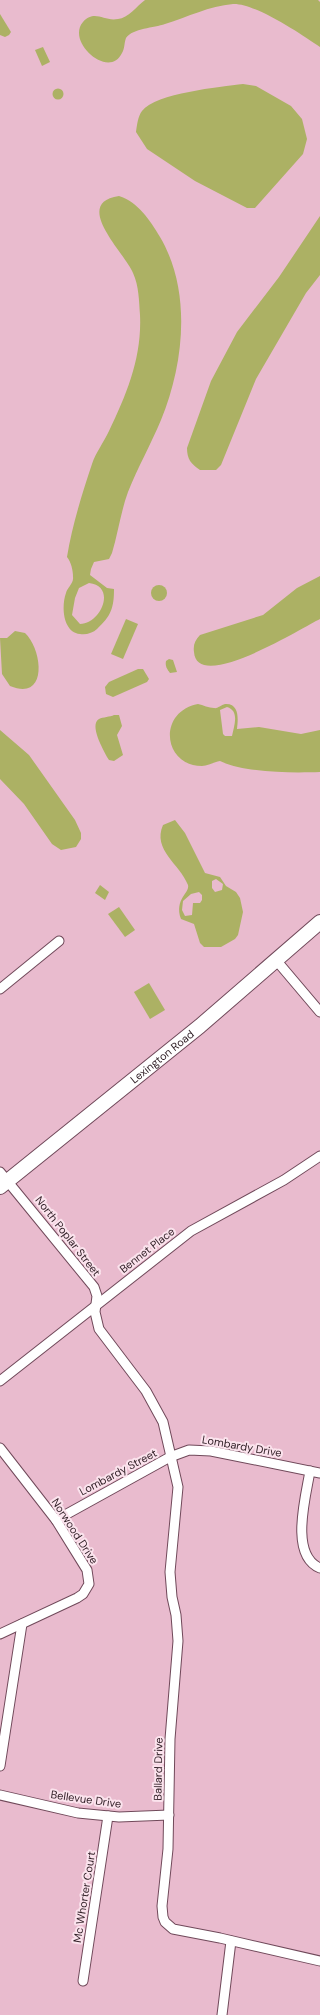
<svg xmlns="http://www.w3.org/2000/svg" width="320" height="2015" font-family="'DM Sans',sans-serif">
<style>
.green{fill:#acb164;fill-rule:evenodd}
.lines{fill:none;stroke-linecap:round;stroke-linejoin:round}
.street-casing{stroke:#70495a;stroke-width:11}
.primary-casing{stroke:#70495a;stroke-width:16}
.street{stroke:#fff;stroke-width:9}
.primary{stroke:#fff;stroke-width:14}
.labels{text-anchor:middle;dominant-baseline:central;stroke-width:4;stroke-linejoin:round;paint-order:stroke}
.street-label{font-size:11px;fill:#2d1c23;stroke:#fbe3ed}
</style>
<rect width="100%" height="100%" fill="#e9bbce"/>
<g class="green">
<path d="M145 0H318L320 2V47C301 34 255 3 233 4 209 6 188 17 165 24 154 28 133 28 126 38 124 43 125 48 122 53 111 76 79 52 79 33 79 29 80 25 83 22 95 9 104 22 118 19 128 18 137 6 145 0Z"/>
<polygon points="0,14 11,32 9,35 5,37 0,35"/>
<polygon points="43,47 50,62 42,66 35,50"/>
<path d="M243 84 256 86 291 106 302 119 307 139 303 154 255 208H247L195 181 147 149 136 132C137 125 138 116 142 111 156 93 220 87 243 84Z"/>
<circle cx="58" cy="94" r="5.5"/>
<path d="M119 196C138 202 150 220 160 237 192 291 184 364 161 420 151 444 138 467 128 492 121 511 118 533 112 553L109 559 94 562 91 569 90 575 107 588 114 589C114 608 111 616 97 629 93 633 86 635 80 634 63 632 61 607 66 593 67 588 74 583 73 577 73 570 71 562 67 557 72 526 82 494 92 464 96 452 104 442 109 431 127 394 142 357 140 315 139 301 139 286 133 273 125 253 71 203 119 196ZM89 583C117 586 101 624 80 624L72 615 75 598 79 588Z"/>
<path d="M320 216V275L306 293 256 379 221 465 216 470H200C191 464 187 459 187 448L211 381 237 332 279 277Z"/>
<path d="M320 576V619C303 627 197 694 194 652 193 645 195 640 200 635L263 615 297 588Z"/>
<circle cx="159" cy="593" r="8"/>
<polygon points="126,619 138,624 123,659 111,654"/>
<path d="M15 631 25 633C43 650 48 702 10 686L2 674 0 638H7Z"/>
<path d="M169 659 173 660 177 672 170 673C167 669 165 666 166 661Z"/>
<polygon points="138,669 143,669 149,679 147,682 113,697 106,694 105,687 109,682"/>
<path d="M198 704C203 705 209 708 214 708 217 709 221 705 225 704 240 703 238 720 237 729L259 727 301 734 320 730V772C292 773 245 773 220 761 214 762 208 766 202 766 163 766 157 712 198 704ZM227 707C240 711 234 726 232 736H225L223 734 220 710Z"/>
<path d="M114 715H119L122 726 117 735 123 755 114 761 109 760 107 757C103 749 89 725 99 719 103 717 110 717 114 715Z"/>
<polygon points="0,730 29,755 75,820 81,833 81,839 76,847 61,850 52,844 24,804 0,779"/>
<path d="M175 820 185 833 205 873 220 877 226 886 236 892 240 898 243 912 238 935 235 939 221 947H204L200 943 194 924 181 919C174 899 190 893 188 885 180 864 152 850 163 825ZM216 879 223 884 222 890 215 892 212 888V881ZM199 892 202 895V900L200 903H193L192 915 185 916 182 910 183 901 191 894Z"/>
<polygon points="100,885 109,892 105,900 95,893"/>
<polygon points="119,907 135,930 125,937 108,914"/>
<polygon points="149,983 165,1010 150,1019 134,992"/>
</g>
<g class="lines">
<defs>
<g id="street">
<polyline points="276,960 320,1012"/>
<polyline points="0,989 59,941"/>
<polyline points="0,1172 94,1287 97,1296 95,1312 99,1329 146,1391 163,1422 178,1487 170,1572 172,1597 176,1615 178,1641 170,1739 168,1849 162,1906 163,1917 165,1922 173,1929 220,1938 320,1961"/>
<polyline points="0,1381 191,1231 284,1180 320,1156"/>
<polyline points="0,1448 56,1520 87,1570 89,1584 83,1594 77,1598 0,1634"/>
<path d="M310 1471C306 1496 289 1555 320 1568"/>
<polyline points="56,1520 170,1457 189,1450 211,1451 320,1473"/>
<polyline points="0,1766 22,1624"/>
<polyline points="0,1795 78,1813 119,1817 169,1815"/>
<polyline points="83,1981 108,1816"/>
<polyline points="222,2015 231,1941"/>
</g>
<g id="primary">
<path id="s1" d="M0 1187 200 1026 320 922"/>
</g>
</defs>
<use href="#street" class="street-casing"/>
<use href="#primary" class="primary-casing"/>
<use href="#street" class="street"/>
<use href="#primary" class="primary"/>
</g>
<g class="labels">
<g class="street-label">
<text stroke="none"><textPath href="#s1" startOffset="208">Lexington Road</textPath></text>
<text transform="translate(68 1236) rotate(52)">North Poplar Street</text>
<text transform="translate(147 1250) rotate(-38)">Bennet Place</text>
<text transform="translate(242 1446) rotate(10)">Lombardy Drive</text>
<text transform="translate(118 1472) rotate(-28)">Lombardy Street</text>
<text transform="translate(75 1531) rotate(57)">Norwood Drive</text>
<text transform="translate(158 1769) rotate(-89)">Ballard Drive</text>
<text transform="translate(86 1799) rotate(8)">Bellevue Drive</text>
<text transform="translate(84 1897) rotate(-81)">Mc Whorter Court</text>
</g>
</g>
</svg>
